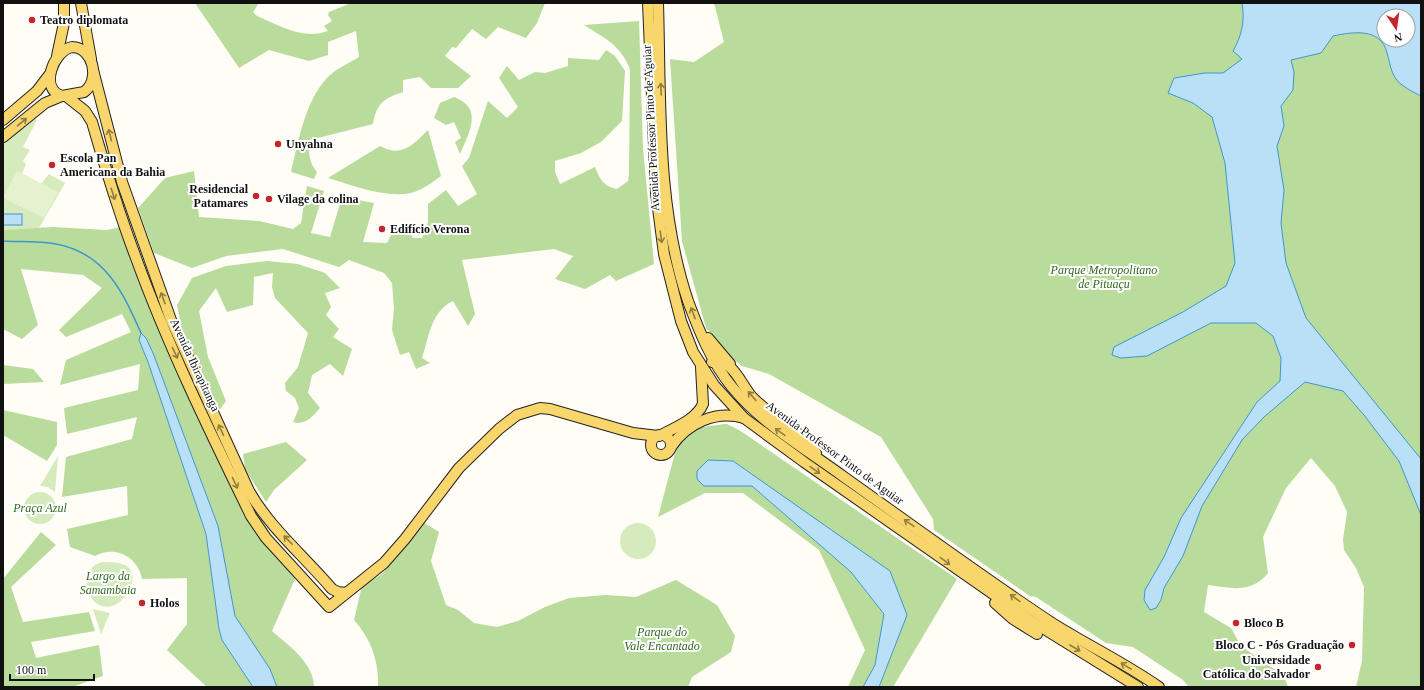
<svg xmlns="http://www.w3.org/2000/svg" width="1424" height="690" font-family="'Times New Roman',serif">
<style>
.green{fill:#d5ebbd}
.forest{fill:#b9dc9c;fill-rule:evenodd}
.pitch{fill:#e6f2cf}
.water{fill:#b9e0f7;stroke:#3f96cf;fill-rule:evenodd}
.lines{fill:none;stroke-linecap:round;stroke-linejoin:round}
.stream{stroke:#3f96cf;stroke-width:1.5}
.major-casing{stroke:#222;stroke-width:12}
.major{stroke:#f9d66b;stroke-width:10}
.oneway{stroke:#917d42}
.poi-dot{fill:#c4262e;stroke:#fff;stroke-width:1.5}
.labels{text-anchor:middle;dominant-baseline:central;stroke-width:4;stroke-linejoin:round;paint-order:stroke}
.poi-label{font-size:12px;font-weight:bold;fill:#111;stroke:#fff;text-anchor:start}
.street-label{font-size:12px;fill:#111;stroke:#fff}
.park-label{font-size:12px;font-style:italic;fill:#2f6b1f;stroke:#fff}
</style>
<rect width="100%" height="100%" fill="#fffdf5"/>
<g class="green">
<polygon points="33,118 37,120 23,147 30,150 23,161 26,164 22,174 41,184 49,174 65,183 39,228 3,230 3,141"/>
<polygon points="58,456 55,492 48,487 40,486"/>
<circle cx="40" cy="508" r="16"/>
<circle cx="638" cy="541" r="18"/>
<path d="M102 562C110 562 120 562 127 566 141 577 126 602 112 606 86 613 76 568 102 562Z"/>
<polygon points="93,609 110,613 101,634"/>
</g>
<g class="forest">
<path d="M195 3H259L253 12 257 16C280 26 303 40 328 31L324 26 332 21 328 15 329 12 351 3H545L537 23 526 38 498 27 486 39 472 29 456 48 452 47 445 56 471 76 458 88H431L420 77 403 80V92C384 98 376 104 373 124L310 140C308 152 309 162 317 172L314 179 291 172C299 140 306 92 335 71 342 66 351 62 359 57L356 31 328 42V55L309 61 269 50 239 68Z"/>
<path d="M714 3H1421V687H1356L1362 661 1364 587 1356 568 1344 550 1343 540 1347 512 1335 486 1311 458 1286 488 1263 537 1268 573C1251 594 1231 588 1208 585L1204 612 1231 628 1241 646 1284 676 1288 687H1189L1183 680 1133 647 1106 643 1036 597 1030 596 934 530 933 519 881 437 769 374 742 366 733 359 706 328 682 241 670 59 694 62 724 42ZM1384 16H1408V40H1384Z"/>
<path d="M639 21 643 148 654 264 616 281 610 275 585 289 555 279 573 256 554 249 462 260 475 314 468 326 453 301C431 311 429 337 422 358L430 363 416 369 409 352 400 355 392 330 394 308 392 283 384 273 349 260 339 267 283 249 226 256 192 268 154 253 138 208 165 178 194 171 199 217 259 221 293 229 301 223 307 186 324 191 311 233 330 237 342 197 374 203 363 242 387 243 393 231 406 228 413 238H422L428 222V204L446 190 458 206 477 194 462 166 469 158 488 101 507 118 518 107 499 78 507 66 519 80 535 72 545 73 568 66V58L599 60 606 50 615 56 625 71 622 121 601 142 581 153 555 161V172L560 184 595 167C600 179 603 186 617 189L628 181 629 174 630 69C621 46 605 38 584 25Z"/>
<path d="M454 97C484 108 469 133 460 154L455 142 461 138 454 122 446 125 434 118 440 103Z"/>
<path d="M428 130 441 176C433 182 422 190 411 193 384 198 354 186 328 178L380 146C401 158 413 145 428 130Z"/>
<path d="M53 227 107 230 121 227 264 538 295 579 272 631C288 645 314 663 314 687H277L270 669 235 616 218 526 153 353 139 340 148 362 206 534 219 629 222 640 253 687H207L167 650 187 624V578L142 579C138 556 114 545 95 556L70 547 67 529 128 515 127 486 62 497 66 457 132 439 137 417 67 434 64 408 138 390 140 364 60 385 66 360 131 332 122 314 66 337 59 330 102 288 83 275 21 269 38 325 22 339 3 329V230Z"/>
<path d="M267 261 298 264 325 273 340 288 325 293 331 307 326 315 339 329 333 337 352 349 343 376 330 364 312 375 308 393 320 408C313 416 305 426 293 422L299 408 295 398 286 391 285 383 298 367 308 333 275 298 272 287 273 273 254 277 253 305 227 312 216 288 199 311 208 357 226 401 217 413 183 334 177 305 192 278 226 266Z"/>
<polygon points="3,365 33,369 44,382 3,384"/>
<polygon points="3,410 57,422 57,445 47,461 3,435"/>
<path d="M727 424 739 430 957 579 893 687H879L907 615 734 461 708 460 698 470 697 479 704 486H752L851 572 884 614 875 665 863 687H848L865 650 819 550 743 493H705L658 517 676 449C687 427 705 426 727 424Z"/>
<polygon points="286,442 307,460 274,490 266,502 245,469 243,454"/>
<path d="M423 522 439 532 431 561 446 605 458 610 474 623 497 627 518 621 545 607 569 598 606 595 636 597 676 580 717 605 735 636 731 652 692 677 688 687H378C379 661 371 639 354 620L362 586 382 574Z"/>
<polygon points="41,532 56,545 11,587 23,622 89,612 95,631 31,642 36,658 99,645 103,676 72,687 3,687 3,579"/>
</g>
<polygon class="pitch" points="17,171 58,192 44,218 3,198"/>
<g class="water">
<path d="M1242 3H1421V96C1413 92 1401 86 1396 79 1390 70 1390 62 1387 53 1381 27 1352 32 1333 36L1321 53 1291 60 1294 72 1293 90 1281 106 1284 126 1277 146 1284 190 1281 223 1286 263 1306 318 1421 459V515L1399 461 1364 415 1343 391 1305 382 1264 417 1242 440 1202 506 1183 556 1164 588 1161 600 1156 608 1150 610 1144 600 1145 590 1164 557 1181 518 1257 402 1280 381 1281 358 1273 336 1256 323H1211L1147 356 1121 358 1112 355 1114 347 1183 312 1226 286 1235 263 1225 163 1212 117 1193 103 1168 93 1174 78 1205 73H1223L1242 59 1233 51C1242 35 1245 21 1242 3ZM1384 16H1408V40H1384Z"/>
<rect x="3" y="214" width="19" height="11"/>
<polygon points="141,333 146,338 153,353 218,526 235,616 270,669 277,687 253,687 222,640 219,629 206,534 148,362 139,340"/>
<polygon points="708,460 733,461 890,571 907,615 879,687 863,687 875,665 884,614 851,572 752,486 704,486 697,479 697,471"/>
</g>
<g class="lines">
<path class="stream" d="M3 241C20 242 39 241 56 244 105 253 123 292 141 333"/>
<defs>
<g id="major">
<polyline points="81,3 91,59"/>
<polyline points="648,3 656,193 664,254 681,321 693,352 714,385 744,418 804,462 1033,622 1138,687"/>
<path d="M658 3C661 102 656 206 688 301 699 331 712 363 732 387 762 424 806 449 844 477 913 526 981 576 1052 623 1087 645 1125 663 1159 687"/>
<path d="M72 47C93 47 101 80 84 92L62 96C39 89 53 51 72 47Z"/>
<polyline points="57,56 64,23 64,3"/>
<path d="M93 70 122 182 171 320 249 491C270 528 304 556 332 589L338 592 346 593"/>
<path d="M66 96 85 111 92 122C105 167 119 213 136 258 168 346 210 432 251 516L266 538 329 607 384 563 405 539 459 468 499 429 517 415 540 408 550 409 633 433 658 436"/>
<polyline points="3,120 37,91 50,74"/>
<polyline points="3,137 45,103 62,96"/>
<polyline points="708,338 730,364"/>
<path d="M712 362C734 358 741 386 753 398 773 418 801 430 816 453"/>
<circle cx="661" cy="445" r="10"/>
<path d="M659 436C674 428 696 420 703 404L701 367"/>
<path d="M671 447C687 423 716 410 744 418"/>
<polyline points="995,603 1013,619 1037,634"/>
</g>
</defs>
<use href="#major" class="major-casing"/>
<use href="#major" class="major"/>
</g>
<defs><path id="oneway-shaft" d="M-6 0H5M1.5-3L5.5 0L1.5 3" fill="none" stroke-width="1.6" stroke-linecap="round" stroke-linejoin="round"/></defs>
<g class="oneway">
<use href="#oneway-shaft" transform="translate(661 89) rotate(-92)"/>
<use href="#oneway-shaft" transform="translate(22 122) rotate(-40)"/>
<use href="#oneway-shaft" transform="translate(110 135) rotate(-104)"/>
<use href="#oneway-shaft" transform="translate(113 194) rotate(72)"/>
<use href="#oneway-shaft" transform="translate(661 237) rotate(82)"/>
<use href="#oneway-shaft" transform="translate(163 298) rotate(-110)"/>
<use href="#oneway-shaft" transform="translate(693 313) rotate(-111)"/>
<use href="#oneway-shaft" transform="translate(175 353) rotate(65)"/>
<use href="#oneway-shaft" transform="translate(752 396) rotate(-131)"/>
<use href="#oneway-shaft" transform="translate(221 430) rotate(-115)"/>
<use href="#oneway-shaft" transform="translate(780 432) rotate(-145)"/>
<use href="#oneway-shaft" transform="translate(815 470) rotate(35)"/>
<use href="#oneway-shaft" transform="translate(235 483) rotate(65)"/>
<use href="#oneway-shaft" transform="translate(909 523) rotate(-145)"/>
<use href="#oneway-shaft" transform="translate(288 540) rotate(-134)"/>
<use href="#oneway-shaft" transform="translate(945 561) rotate(36)"/>
<use href="#oneway-shaft" transform="translate(1015 598) rotate(-145)"/>
<use href="#oneway-shaft" transform="translate(1075 648) rotate(30)"/>
<use href="#oneway-shaft" transform="translate(1126 666) rotate(-149)"/>
</g>
<g class="poi-dot">
<circle cx="32" cy="20" r="4"/>
<circle cx="278" cy="144" r="4"/>
<circle cx="52" cy="165" r="4"/>
<circle cx="256" cy="196" r="4"/>
<circle cx="269" cy="199" r="4"/>
<circle cx="382" cy="229" r="4"/>
<circle cx="142" cy="603" r="4"/>
<circle cx="1236" cy="623" r="4"/>
<circle cx="1352" cy="645" r="4"/>
<circle cx="1318" cy="667" r="4"/>
</g>
<g class="labels">
<g class="poi-label">
<text x="40" y="20">Teatro diplomata</text>
<text x="286" y="144">Unyahna</text>
<text x="60" y="158">Escola Pan<tspan x="60" dy="14">Americana da Bahia</tspan></text>
<text x="248" y="189" text-anchor="end">Residencial<tspan x="248" dy="14">Patamares</tspan></text>
<text x="277" y="199">Vilage da colina</text>
<text x="390" y="229">Edifício Verona</text>
<text x="150" y="603">Holos</text>
<text x="1244" y="623">Bloco B</text>
<text x="1344" y="645" text-anchor="end">Bloco C - Pós Graduação</text>
<text x="1310" y="660" text-anchor="end">Universidade<tspan x="1310" dy="14">Católica do Salvador</tspan></text>
</g>
<g class="street-label">
<text transform="translate(651 128) rotate(-93)">Avenida Professor Pinto de Aguiar</text>
<text transform="translate(195 365) rotate(65)">Avenida Ibirapitanga</text>
<text transform="translate(835 453) rotate(36)">Avenida Professor Pinto de Aguiar</text>
</g>
<g class="park-label">
<text x="1104" y="270">Parque Metropolitano<tspan x="1104" dy="14">de Pituaçu</tspan></text>
<text x="40" y="508">Praça Azul</text>
<text x="108" y="576">Largo da<tspan x="108" dy="14">Samambaia</tspan></text>
<text x="662" y="632">Parque do<tspan x="662" dy="14">Vale Encantado</tspan></text>
</g>
</g>
<rect width="1424" height="690" fill="none" stroke="#111111" stroke-width="8"/>
<g transform="translate(1396 28) rotate(167)"><circle r="19" fill="#ffffff" stroke="#a0a0a0"/>
<path d="M0-3L7 15L0 10L-7 15Z" fill="#c4262e"/>
<text y="-6" font-size="11" font-weight="bold" text-anchor="middle" fill="#111111">N</text>
</g>
<path d="M10 674v6h84v-6" fill="none" stroke="#111111" stroke-width="2"/>
<text x="16" y="674" font-size="12" fill="#111111" stroke="#ffffff" stroke-width="3" paint-order="stroke">100 m</text>
</svg>
